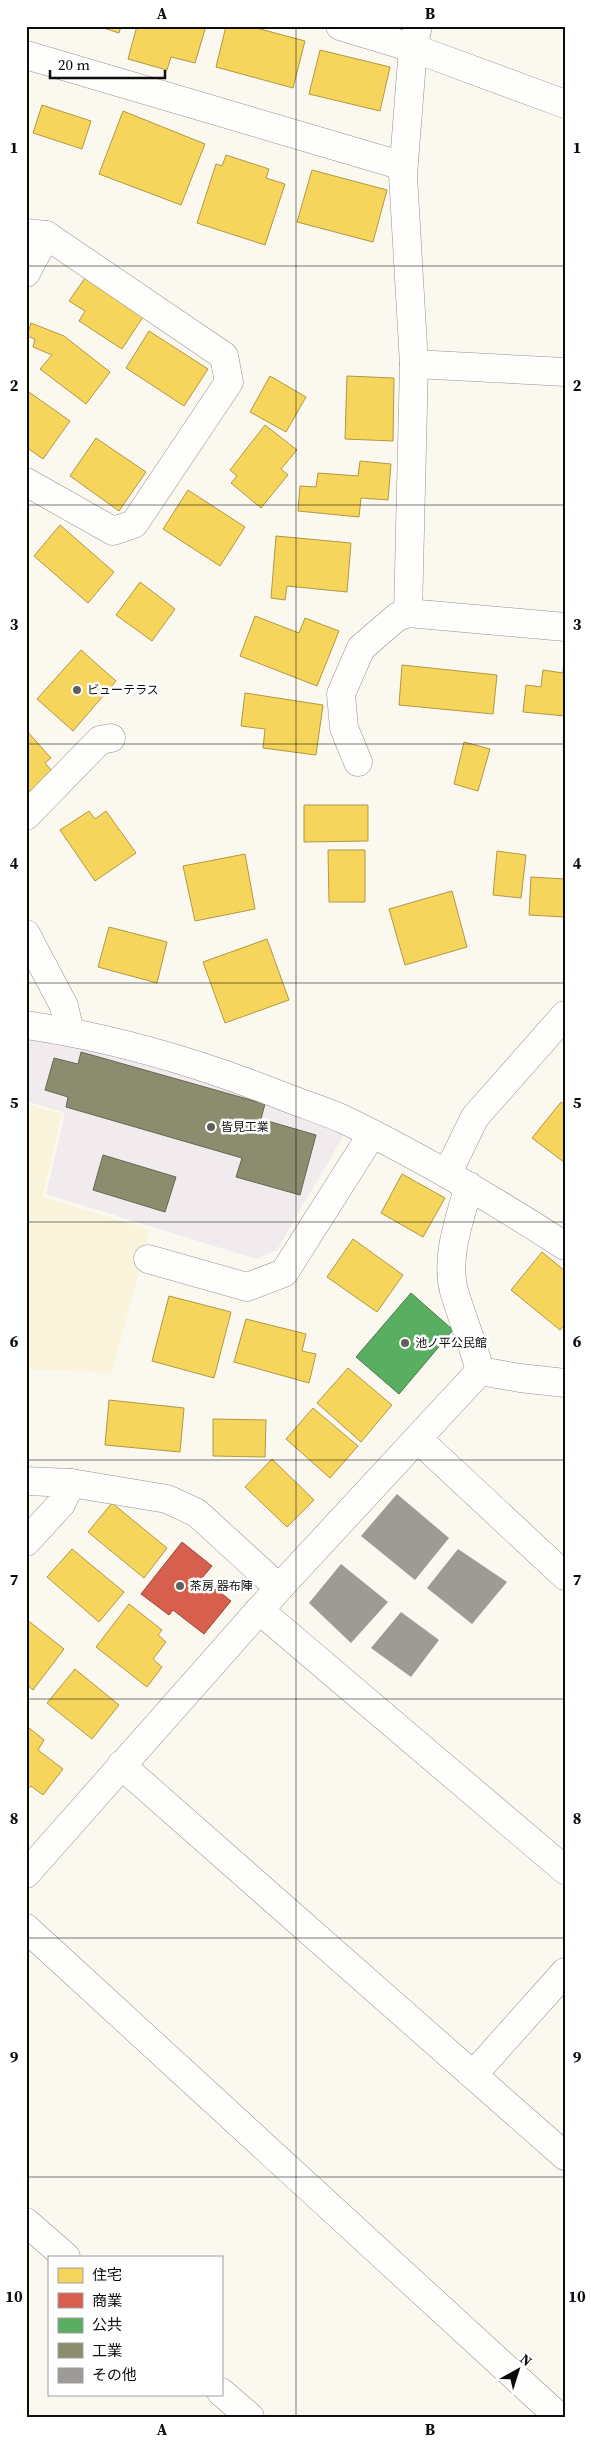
<svg xmlns="http://www.w3.org/2000/svg" width="591" height="2443" font-family="'Source Serif 4','Noto Sans JP',serif">
<style>
.industrial{fill:#f2ebee}
.farmland{fill:#f9f4db}
.homes{fill:#f6d55c;stroke:#b09944}
.shops{fill:#d6604d;stroke:#99473a}
.public{fill:#5aae61;stroke:#437d48}
.industry{fill:#8c8c6e;stroke:#666651}
.building{fill:#9e9a96}
.lines{fill:none;stroke-linecap:round;stroke-linejoin:round}
.street-casing{stroke:#94928f;stroke-width:29}
.street{stroke:#fefefd;stroke-width:28}
.grid{fill:none;stroke:#0c0c0c;stroke-width:1;stroke-opacity:0.55}
.poi-dot{fill:#605f5c;stroke:#fff;stroke-width:2}
.labels{text-anchor:middle;dominant-baseline:central;stroke-width:5;stroke-linejoin:round;paint-order:stroke}
.poi-label{font-size:12px;fill:#0c0c0c;stroke:#fff;text-anchor:start}
.neatline{fill:none;stroke:#0c0c0c;stroke-width:2}
.grid-label{font-size:16px;text-anchor:middle;font-weight:bold;fill:#0c0c0c}
</style>
<rect width="100%" height="100%" fill="#fbf8f0"/>
<polygon class="industrial" points="26,1040 83,1047 268,1101 345,1133 277,1250 256,1259 46,1194 65,1113 26,1101"/>
<polygon class="farmland" points="26,1104 62,1114 43,1197 150,1230 112,1373 26,1369"/>
<g class="homes">
<polygon points="97,26 121,26 119,33"/>
<polygon points="137,26 206,26 195,63 171,57 167,70 128,59"/>
<polygon points="226,26 249,26 305,41 293,88 216,67"/>
<polygon points="320,50 390,67 380,111 309,94"/>
<polygon points="42,105 91,121 82,149 33,133"/>
<polygon points="123,111 205,144 181,205 99,174"/>
<polygon points="226,155 269,169 266,178 285,184 265,245 197,223 216,164 222,166"/>
<polygon points="312,170 387,190 373,242 297,222"/>
<polygon points="85,278 143,317 122,349 79,321 85,311 69,301"/>
<polygon points="31,323 64,336 110,372 86,404 40,369 52,355 33,347 35,339 27,336"/>
<polygon points="149,331 208,369 184,406 126,368"/>
<polygon points="270,376 306,397 286,432 250,412"/>
<polygon points="347,376 394,378 393,441 345,439"/>
<polygon points="26,390 70,421 43,459 26,447"/>
<polygon points="265,425 297,450 281,469 288,475 261,508 231,483 237,476 230,470"/>
<polygon points="96,438 146,472 119,511 70,476"/>
<polygon points="360,461 391,464 388,500 361,498 359,517 298,511 300,486 316,487 318,473 358,476"/>
<polygon points="188,490 245,527 220,566 163,529"/>
<polygon points="60,525 114,572 88,603 34,556"/>
<polygon points="276,536 351,543 347,592 287,586 285,600 271,598"/>
<polygon points="140,582 175,609 152,641 116,615"/>
<polygon points="255,616 299,633 305,618 339,631 317,686 240,656"/>
<polygon points="81,650 116,681 73,731 37,699"/>
<polygon points="564,658 565,716 523,712 526,685 541,687 543,670 563,673"/>
<polygon points="402,665 497,675 493,714 399,705"/>
<polygon points="245,693 323,705 316,755 263,748 265,729 241,726"/>
<polygon points="26,730 51,758 45,763 53,772 26,795"/>
<polygon points="464,742 490,749 478,791 454,784"/>
<polygon points="304,805 368,805 368,841 304,842"/>
<polygon points="89,811 95,819 106,811 136,853 95,881 60,830"/>
<polygon points="328,850 365,850 365,902 329,902"/>
<polygon points="497,851 526,855 521,898 493,895"/>
<polygon points="245,854 255,909 195,921 183,866"/>
<polygon points="531,877 565,879 565,917 529,915"/>
<polygon points="452,891 467,947 405,965 389,909"/>
<polygon points="109,927 167,942 157,983 98,967"/>
<polygon points="267,939 289,1000 225,1023 203,962"/>
<polygon points="561,1102 565,1105 565,1163 532,1138"/>
<polygon points="402,1174 445,1198 423,1237 381,1213"/>
<polygon points="353,1239 403,1275 377,1312 327,1277"/>
<polygon points="542,1252 565,1271 565,1325 560,1330 511,1290"/>
<polygon points="169,1296 231,1312 214,1378 152,1361"/>
<polygon points="246,1319 306,1334 302,1351 316,1354 309,1383 234,1362"/>
<polygon points="348,1368 392,1405 361,1442 317,1403"/>
<polygon points="109,1400 184,1408 180,1452 105,1445"/>
<polygon points="313,1408 358,1446 330,1478 286,1439"/>
<polygon points="213,1419 266,1420 265,1457 213,1456"/>
<polygon points="272,1459 314,1500 287,1527 245,1487"/>
<polygon points="112,1503 167,1548 144,1578 88,1532"/>
<polygon points="72,1549 124,1592 99,1622 47,1577"/>
<polygon points="129,1604 162,1630 158,1635 166,1642 153,1659 162,1667 147,1687 96,1647"/>
<polygon points="26,1619 64,1649 33,1690 26,1684"/>
<polygon points="75,1669 119,1705 92,1739 47,1703"/>
<polygon points="28,1727 44,1740 38,1750 63,1769 43,1795 31,1786 26,1791"/>
</g>
<polygon class="shops" points="182,1542 212,1566 202,1578 231,1601 204,1634 173,1610 169,1615 141,1594"/>
<polygon class="public" points="411,1293 453,1330 399,1394 356,1357"/>
<g class="industry">
<polygon points="81,1052 265,1104 261,1119 316,1135 300,1195 236,1177 242,1158 66,1107 68,1097 45,1090 54,1058 78,1064"/>
<polygon points="103,1155 176,1177 165,1212 93,1190"/>
</g>
<g class="building">
<polygon points="397,1494 449,1538 415,1580 361,1536"/>
<polygon points="458,1549 507,1582 472,1624 427,1588"/>
<polygon points="341,1564 388,1602 351,1643 309,1603"/>
<polygon points="401,1612 439,1640 411,1677 371,1648"/>
</g>
<g class="lines">
<defs>
<g id="street">
<polyline points="340,26 413,48 565,104"/>
<polyline points="26,55 403,166"/>
<polyline points="26,233 46,235 224,356 229,382 134,524 113,531 26,482"/>
<polyline points="26,273 46,235"/>
<polyline points="414,364 565,372"/>
<polyline points="408,613 414,364 403,175 413,48 418,26"/>
<polyline points="358,762 344,728 341,694 361,648 397,617 408,613 565,627"/>
<polyline points="26,816 100,740 111,738"/>
<polyline points="26,934 64,1006 70,1032"/>
<path d="M26 1025C115 1038 202 1064 285 1097 305 1105 325 1111 345 1120 421 1157 494 1200 565 1246"/>
<polyline points="447,1174 475,1117 565,1015"/>
<path d="M469 1186C460 1218 445 1257 454 1291 462 1318 473 1344 480 1371"/>
<polyline points="148,1259 247,1287 284,1273 372,1134"/>
<polyline points="418,1439 565,1576"/>
<polyline points="26,1481 71,1483 61,1504 26,1542"/>
<polyline points="71,1483 167,1499 197,1513 279,1588"/>
<polyline points="259,1610 565,1870"/>
<polyline points="121,1765 565,2156"/>
<polyline points="26,1874 279,1588 480,1371 520,1378 565,1383"/>
<polyline points="26,1928 559,2417"/>
<polyline points="473,2075 565,1972"/>
<polyline points="26,2222 66,2257"/>
<polyline points="221,2392 250,2417"/>
</g>
</defs>
<use href="#street" class="street-casing"/>
<use href="#street" class="street"/>
</g>
<path class="grid" d="M296 26V2417M26 266H565M26 505H565M26 744H565M26 983H565M26 1222H565M26 1460H565M26 1699H565M26 1938H565M26 2177H565"/>
<g class="poi-dot">
<circle cx="77" cy="690" r="5"/>
<circle cx="211" cy="1127" r="5"/>
<circle cx="405" cy="1343" r="5"/>
<circle cx="180" cy="1586" r="5"/>
</g>
<g class="labels">
<g class="poi-label">
<text x="87" y="690">ビューテラス</text>
<text x="221" y="1127">皆見工業</text>
<text x="415" y="1343">池ノ平公民館</text>
<text x="190" y="1586">茶房 器布陣</text>
</g>
</g>
<rect width="591" height="2443" fill="none" stroke="#ffffff" stroke-width="55"/>
<rect x="48" y="2256" width="175" height="140" fill="#ffffff" stroke="#9e9e9e"/>
<rect x="58" y="2268" width="25" height="15" fill="#f6d55c" stroke="#9e9e9e"/>
<text x="92" y="2280" font-size="15" fill="#0c0c0c">住宅</text>
<rect x="58" y="2293" width="25" height="15" fill="#d6604d" stroke="#9e9e9e"/>
<text x="92" y="2306" font-size="15" fill="#0c0c0c">商業</text>
<rect x="58" y="2318" width="25" height="15" fill="#5aae61" stroke="#9e9e9e"/>
<text x="92" y="2330" font-size="15" fill="#0c0c0c">公共</text>
<rect x="58" y="2343" width="25" height="15" fill="#8c8c6e" stroke="#9e9e9e"/>
<text x="92" y="2356" font-size="15" fill="#0c0c0c">工業</text>
<rect x="58" y="2368" width="25" height="15" fill="#9e9a96" stroke="#9e9e9e"/>
<text x="92" y="2380" font-size="15" fill="#0c0c0c">その他</text>
<g transform="translate(518 2370) rotate(39)" stroke="#ffffff" stroke-width="4" paint-order="stroke">
<path d="M0-4L9 19L0 12L-9 19Z" fill="#0c0c0c"/>
<text y="-8" font-size="14" font-weight="bold" text-anchor="middle" fill="#0c0c0c">N</text>
</g>
<path d="M50 70v8h115v-8" fill="none" stroke="#0c0c0c" stroke-width="2.5"/>
<text x="58" y="70" font-size="15" fill="#0c0c0c" stroke="#ffffff" stroke-width="4" paint-order="stroke">20 m</text>
<rect x="28" y="28" width="536" height="2388" class="neatline"/>
<g class="grid-label">
<text x="162" y="19">A</text>
<text x="430" y="19">B</text>
<text x="14" y="153">1</text>
<text x="577" y="153">1</text>
<text x="14" y="391">2</text>
<text x="577" y="391">2</text>
<text x="14" y="630">3</text>
<text x="577" y="630">3</text>
<text x="14" y="869">4</text>
<text x="577" y="869">4</text>
<text x="14" y="1108">5</text>
<text x="577" y="1108">5</text>
<text x="14" y="1347">6</text>
<text x="577" y="1347">6</text>
<text x="14" y="1585">7</text>
<text x="577" y="1585">7</text>
<text x="14" y="1824">8</text>
<text x="577" y="1824">8</text>
<text x="14" y="2063">9</text>
<text x="577" y="2063">9</text>
<text x="14" y="2302">10</text>
<text x="577" y="2302">10</text>
<text x="162" y="2435">A</text>
<text x="430" y="2435">B</text>
</g>
</svg>
